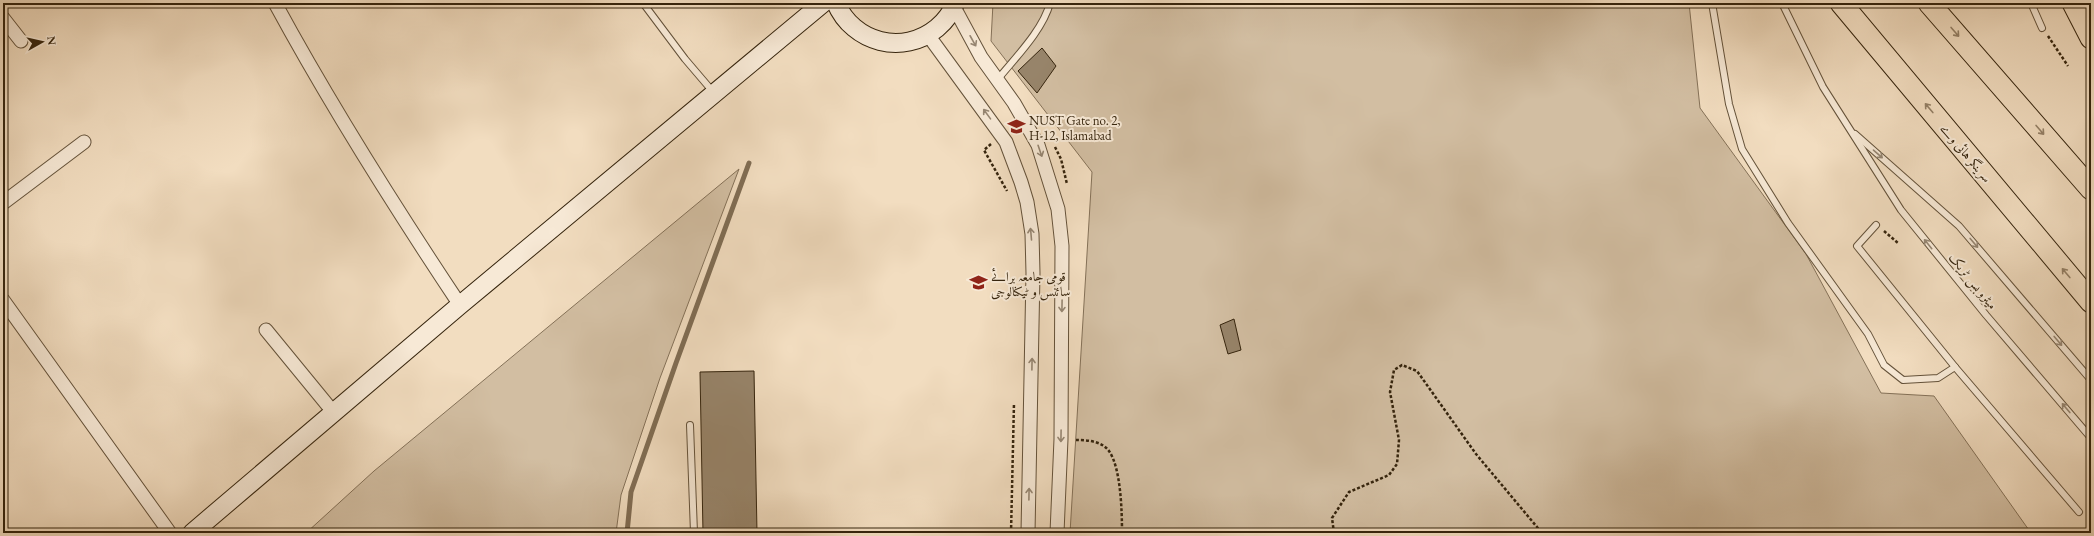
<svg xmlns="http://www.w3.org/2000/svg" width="2094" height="536" font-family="'EB Garamond',Amiri,serif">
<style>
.green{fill:#d2bea2;stroke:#847158}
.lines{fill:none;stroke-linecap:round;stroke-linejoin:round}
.stream{stroke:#806d54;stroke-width:5}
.building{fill:#97846a;stroke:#35240d}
.service-casing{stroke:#64523a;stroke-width:8}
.minor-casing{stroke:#64523a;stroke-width:15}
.secondary-casing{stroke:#35240d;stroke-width:20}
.trunk-casing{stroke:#35240d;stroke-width:23}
.path{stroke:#35240d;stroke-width:2.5;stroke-dasharray:3 2;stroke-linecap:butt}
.service{stroke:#f7e9d6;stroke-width:6}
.minor{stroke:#f7e9d6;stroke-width:13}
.secondary{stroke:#f7e9d6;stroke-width:18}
.trunk{stroke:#f2ddc0;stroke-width:21}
.oneway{stroke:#948066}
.oneway2{stroke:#968672}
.labels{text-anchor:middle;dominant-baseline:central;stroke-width:4;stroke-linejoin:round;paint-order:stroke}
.poi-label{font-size:13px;fill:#35240d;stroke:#f7e9d6;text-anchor:start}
.street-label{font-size:13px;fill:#35240d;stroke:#f7e9d6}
</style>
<rect width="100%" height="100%" fill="#f2ddc0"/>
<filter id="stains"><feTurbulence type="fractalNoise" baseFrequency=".005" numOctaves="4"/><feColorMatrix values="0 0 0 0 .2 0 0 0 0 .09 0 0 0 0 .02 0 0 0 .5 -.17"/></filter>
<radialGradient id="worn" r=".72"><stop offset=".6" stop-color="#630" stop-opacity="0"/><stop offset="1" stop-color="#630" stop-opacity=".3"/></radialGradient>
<g class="green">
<polygon points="993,3 1689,3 1700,108 1806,254 1881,393 1934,396 2031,533 1070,533 1092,172 991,41"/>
<polygon points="739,169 660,378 621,495 616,533 306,533 374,471"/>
</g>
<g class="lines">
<polyline class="stream" points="627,533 631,492 676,363 749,163"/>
</g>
<g class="building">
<polygon points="1042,48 1056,66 1037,93 1018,71"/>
<polygon points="1234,319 1241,350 1228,354 1220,325"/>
<polygon points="754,371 757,533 703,533 700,372"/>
</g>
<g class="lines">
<defs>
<g id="service">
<polyline points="643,3 685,59 714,93"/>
<polyline points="1712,3 1729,104 1742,149 1788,223 1868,334 1884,365 1903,380 1938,378 1955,367 1857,246 1876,225"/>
<polyline points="1782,3 1823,87 1901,210 1986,315 2091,438"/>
<polyline points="2031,3 2042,28"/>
<path d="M998 79C1015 58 1043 30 1050 3"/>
<polyline points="1855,134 1959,226 2091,380"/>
<polyline points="1955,367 2079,512"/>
<polyline points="690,425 694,533"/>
</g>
<g id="minor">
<path d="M275 3C332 108 394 206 460 305"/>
<polyline points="954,7 981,57 1014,103 1038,145 1058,209 1062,246 1061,439 1057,533"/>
<polyline points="3,18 21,41"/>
<polyline points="928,35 1006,142 1021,182 1027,202 1032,234 1033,273 1028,533"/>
<polyline points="3,203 84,142"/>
<polyline points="3,300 170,533"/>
<polyline points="266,330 334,413"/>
</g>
<g id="secondary">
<path d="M836 3C853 43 903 56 937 28 944 22 952 12 955 3"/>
<polyline points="192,533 460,305 823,3"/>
</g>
<g id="trunk">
<polyline points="1841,3 2091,302"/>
<polyline points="1929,3 2091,189"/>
<polyline points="2073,3 2091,38"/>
</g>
</defs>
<use href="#service" class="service-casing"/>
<use href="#minor" class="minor-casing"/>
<use href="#secondary" class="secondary-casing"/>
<use href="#trunk" class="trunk-casing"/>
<g class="path">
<polyline points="2048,36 2068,66"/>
<polyline points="991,144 984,150 1007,191"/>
<polyline points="1055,147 1061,159 1067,184"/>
<polyline points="1884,231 1898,243"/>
<path d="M1076 440C1087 440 1102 441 1109 451 1121 468 1122 512 1122 533"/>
<polyline points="1011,533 1014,403"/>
<polyline points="1334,533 1332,518 1349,492 1389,475 1397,464 1399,440 1390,392 1394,370 1402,365 1417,371 1476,454 1542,533"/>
</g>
<use href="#service" class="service"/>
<use href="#minor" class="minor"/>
<use href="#secondary" class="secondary"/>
<use href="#trunk" class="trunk"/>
</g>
<defs><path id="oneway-shaft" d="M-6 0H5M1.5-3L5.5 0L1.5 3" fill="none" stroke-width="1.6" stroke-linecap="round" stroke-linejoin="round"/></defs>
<g class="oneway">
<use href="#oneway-shaft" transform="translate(1955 32) rotate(49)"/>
<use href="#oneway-shaft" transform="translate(1929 108) rotate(-130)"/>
<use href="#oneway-shaft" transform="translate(2040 130) rotate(49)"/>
<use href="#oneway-shaft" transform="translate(2066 273) rotate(-130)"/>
</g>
<g class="oneway2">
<use href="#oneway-shaft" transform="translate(973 41) rotate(61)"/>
<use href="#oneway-shaft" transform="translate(987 114) rotate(-126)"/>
<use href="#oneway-shaft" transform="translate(1040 151) rotate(71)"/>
<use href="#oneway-shaft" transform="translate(1878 154) rotate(41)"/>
<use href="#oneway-shaft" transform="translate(1031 234) rotate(-95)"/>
<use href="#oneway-shaft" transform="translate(1974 243) rotate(50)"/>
<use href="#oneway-shaft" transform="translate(1928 244) rotate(-129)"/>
<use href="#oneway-shaft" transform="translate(1062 306) rotate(91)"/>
<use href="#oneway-shaft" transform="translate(2058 341) rotate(50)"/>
<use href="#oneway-shaft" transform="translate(1032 364) rotate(-89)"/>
<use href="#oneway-shaft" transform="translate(2066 408) rotate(-130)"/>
<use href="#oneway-shaft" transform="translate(1061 436) rotate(91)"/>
<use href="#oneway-shaft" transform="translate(1029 494) rotate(-89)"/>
</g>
<defs>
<symbol id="university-bare" viewBox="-9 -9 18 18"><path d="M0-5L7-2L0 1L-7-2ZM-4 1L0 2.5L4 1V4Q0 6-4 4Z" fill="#8f2418" stroke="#f7e9d6" stroke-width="2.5" paint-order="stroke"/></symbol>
</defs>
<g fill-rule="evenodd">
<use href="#university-bare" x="1004" y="114" width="25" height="25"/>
<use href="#university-bare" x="966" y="270" width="25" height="25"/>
</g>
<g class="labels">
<g class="poi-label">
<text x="1029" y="120">NUST Gate no. 2,<tspan x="1029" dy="15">H-12, Islamabad</tspan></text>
<text x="991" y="276">قومی جامعہ برائے<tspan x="991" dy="15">سائنس و ٹیکنالوجی</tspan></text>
</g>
<g class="street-label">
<text transform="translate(1966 153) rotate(50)">سرینگر ہائی وے</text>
<text transform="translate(1973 281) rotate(51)">میٹرو بس ٹریک</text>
</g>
</g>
<rect width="2094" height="536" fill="none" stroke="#f2ddc0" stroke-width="16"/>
<rect x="4" y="4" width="2086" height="528" fill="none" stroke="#35240d" stroke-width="2"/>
<rect x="8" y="8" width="2078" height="520" fill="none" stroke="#35240d"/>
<g transform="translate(42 42) rotate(82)" stroke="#f7e9d6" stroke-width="3" paint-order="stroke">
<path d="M0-3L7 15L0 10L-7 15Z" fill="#35240d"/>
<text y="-6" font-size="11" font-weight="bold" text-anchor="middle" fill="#35240d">N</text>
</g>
<rect width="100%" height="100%" filter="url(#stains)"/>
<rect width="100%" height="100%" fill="url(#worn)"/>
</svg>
